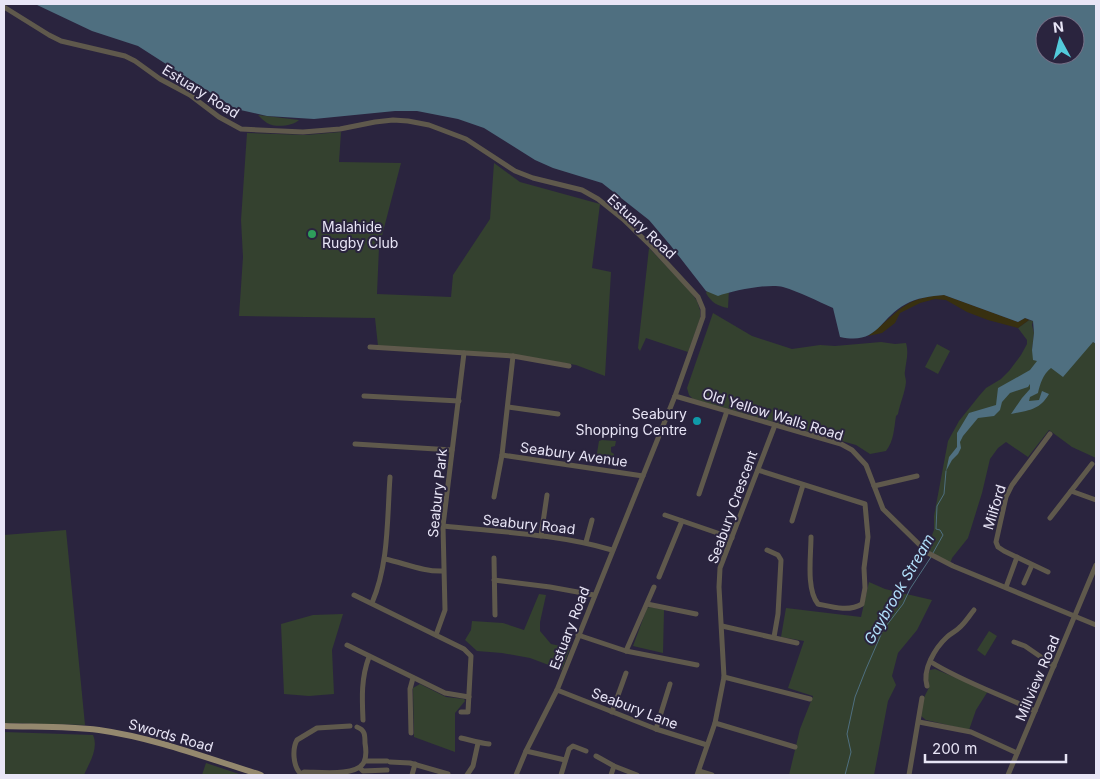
<svg xmlns="http://www.w3.org/2000/svg" width="1100" height="779" font-family="Inter,sans-serif">
<style>
.green{fill:#34412f}
.sand{fill:#383010}
.water{fill:#4f6f80;fill-rule:evenodd}
.lines{fill:none;stroke-linecap:round;stroke-linejoin:round}
.stream{stroke:#4f6f80;stroke-width:1}
.minor{stroke:#5f594c;stroke-width:5}
.major{stroke:#94886e;stroke-width:6}
.leisure-dot{fill:#2e9e5b;stroke:#2a243e;stroke-width:2}
.culture-dot{fill:#0f9aa8;stroke:#2a243e;stroke-width:2}
.labels{text-anchor:middle;dominant-baseline:central;stroke-width:4;stroke-linejoin:round;paint-order:stroke}
.street-label{font-size:14px;fill:#e8e5f6;stroke:#2a243e}
.poi-label{font-size:14px;fill:#e8e5f6;stroke:#2a243e;text-anchor:start}
.water-label{font-size:15px;font-style:italic;fill:#b2e1fc;stroke:#2a243e}
</style>
<rect width="100%" height="100%" fill="#2a243e"/>
<g class="green">
<path d="M258 115 299 120C293 126 275 128 267 123 264 121 261 118 258 115Z"/>
<polygon points="341,132 339,162 401,163 379,247 377,294 451,297 453,275 490,219 494,163 520,182 600,204 592,268 611,272 605,376 576,365 517,355 378,346 375,318 239,316 243,257 241,220 247,133 306,135"/>
<polygon points="649,248 691,292 697,301 700,310 700,319 688,352 646,338 640,351 638,348"/>
<path d="M729 289 728 308C717 306 711 302 706 293L707 291Z"/>
<path d="M713 313 752 336 792 349 820 345 835 346 881 342 895 344 906 343C909 354 906 361 905 371 904 375 906 378 906 382 905 393 900 403 898 414L896 416C894 428 894 441 886 451L870 454 856 445 693 399 689 395 687 388Z"/>
<polygon points="1029,320 1033,321 1032,325 1034,333 1032,350 1093,342 1096,344 1096,458 1072,447 1049,430 1028,457 1006,442 998,448 990,459 982,493 968,538 952,558 950,564 926,551 934,530 934,516 948,441 959,421 979,396 986,388 1001,379 1009,371 1021,355 1027,344 1027,340 1018,328"/>
<polygon points="937,344 950,351 938,374 925,367"/>
<polygon points="602,440 616,441 615,446 611,447 611,452 614,454 613,462 596,459 599,441"/>
<polygon points="66,530 85,725 4,723 4,535"/>
<polygon points="869,582 885,589 932,600 917,630 898,653 892,676 896,685 888,701 874,775 789,775 800,729 813,696 788,688 804,641 781,637 786,608 861,617"/>
<polygon points="539,594 546,595 540,622 540,631 551,644 570,648 562,670 530,658 502,653 477,651 465,640 471,630 472,621 503,623 524,630"/>
<polygon points="650,607 664,610 663,653 633,646 647,608"/>
<polygon points="343,614 332,650 334,694 309,696 284,694 281,624 313,615"/>
<polygon points="989,631 997,636 985,656 977,650"/>
<path d="M935 669 988 691 976 710 969 730 926 720 921 716C921 711 922 705 923 700 927 690 932 687 927 677L930 670Z"/>
<polygon points="420,684 446,697 464,699 465,701 455,713 455,752 414,737 413,688"/>
<path d="M4 732 93 735C99 749 89 763 84 775H4Z"/>
<polygon points="206,763 242,775 202,775"/>
</g>
<path class="sand" d="M944 295 1018 322 1025 318 1029 320 1018 328 988 320 967 312 946 300 935 299 920 303 900 313 895 323 882 333 868 336C898 314 902 297 944 295Z"/>
<path class="water" d="M35 4H1096V344L1093 342 1063 377 1051 368C1043 374 1040 384 1038 393L1030 397 1029 401 1039 400 1042 391 1049 394C1039 411 1028 410 1011 414L1022 398 1030 389V384L1028 387 1010 393 1002 402 1000 410 994 416 978 418 963 436 960 442 961 448 958 454 952 460 946 471 949 457 957 447V433L969 413 996 405 998 388 1030 370 1037 361 1033 360 1032 350 1034 333 1033 321 1025 318 1018 322 944 295C931 296 916 298 906 304 878 319 879 345 840 337L833 308C817 301 800 292 783 287 769 283 732 291 718 296L706 291 671 246 649 220 602 183 553 168 535 160 484 128 458 119 417 111H395L314 119 267 116 236 109 138 46 92 31ZM1045 25H1075V55H1045Z"/>
<g class="lines">
<g class="stream">
<polyline points="933,553 943,535 940,530 936,529 937,506 944,494 946,471"/>
<polyline points="845,775 851,752 847,734 855,697 866,669 883,630 903,604 910,589 931,557"/>
</g>
<g class="minor">
<polyline points="4,7 49,35 61,41 125,56 135,61 160,79 190,95 219,117 241,129 303,132 340,129 375,122 393,120 408,121 429,125 466,139 515,171 533,178 582,190 598,199 623,219 651,246 698,297 703,309 703,317 675,396 557,690 526,751 516,775"/>
<polyline points="370,347 513,356 569,366"/>
<polyline points="364,396 459,401"/>
<polyline points="675,396 841,444 852,450 866,465 883,509 928,553 953,566 1096,625"/>
<polyline points="508,407 558,414"/>
<polyline points="355,444 452,450"/>
<polyline points="502,455 643,476"/>
<path d="M758 470 865 504 868 537 864 568 865 588 862 604C849 612 832 607 818 604 806 590 811 555 811 537"/>
<polyline points="874,486 917,476"/>
<polyline points="1071,491 1096,500"/>
<polyline points="699,494 727,411"/>
<polyline points="494,497 502,455 513,356"/>
<polyline points="665,515 732,538"/>
<polyline points="1050,518 1092,464"/>
<polyline points="792,521 803,485"/>
<path d="M443 526C500 532 557 534 612 550"/>
<polyline points="541,536 547,495"/>
<polyline points="586,542 592,520"/>
<polyline points="767,550 778,555 781,560 778,614 774,637"/>
<polyline points="494,558 495,615"/>
<path d="M385 559C404 563 424 572 443 571"/>
<polyline points="1048,572 1004,551 998,547 996,542 1006,497 1012,485 1050,434"/>
<polyline points="659,577 682,521"/>
<polyline points="494,580 550,587 594,595"/>
<polyline points="1024,583 1032,565"/>
<polyline points="1006,587 1017,557"/>
<polyline points="354,595 464,649 471,656 468,712 461,712"/>
<path d="M372 603C389 563 387 519 390 477"/>
<polyline points="647,604 696,614"/>
<polyline points="722,626 797,643"/>
<polyline points="436,635 445,610 443,526 464,353"/>
<polyline points="578,635 626,651 697,665"/>
<polyline points="1014,642 1025,646 1054,666"/>
<polyline points="347,645 445,693 469,697"/>
<polyline points="626,651 654,587"/>
<path d="M931 662C963 682 1000 694 1035 711"/>
<polyline points="724,677 810,699"/>
<path d="M927 686C922 670 935 648 947 637 950 634 955 632 959 628 965 623 969 616 974 610"/>
<polyline points="557,690 656,729 707,745"/>
<polyline points="612,712 626,673"/>
<path d="M363 720C362 698 361 678 369 657"/>
<polyline points="919,722 971,732 1017,753"/>
<polyline points="715,723 795,747"/>
<polyline points="656,729 670,684"/>
<polyline points="411,733 410,689 413,678"/>
<path d="M461 738C470 740 479 743 489 744"/>
<polyline points="526,751 565,760"/>
<polyline points="596,756 614,766 637,775"/>
<polyline points="365,761 387,761"/>
<polyline points="390,762 410,763 448,774"/>
<polyline points="360,768 363,771 387,770"/>
<polyline points="699,771 712,775"/>
<path d="M301 774C293 767 292 749 297 740L317 728 350 726"/>
<path d="M300 775 304 772C319 772 357 777 364 762 367 756 366 749 365 743 365 735 365 730 357 727"/>
<polyline points="412,775 415,764"/>
<polyline points="467,775 473,766 478,743"/>
<polyline points="561,775 569,749 573,746 586,751"/>
<polyline points="611,775 614,766"/>
<polyline points="697,775 715,723 724,677 719,587 720,568 775,425"/>
<polyline points="909,775 922,698"/>
<polyline points="1008,775 1096,565"/>
</g>
<path class="major" d="M4 726C35 727 68 726 99 730 155 738 207 758 261 775"/>
</g>
<circle class="leisure-dot" cx="312" cy="234" r="5"/>
<circle class="culture-dot" cx="697" cy="421" r="5"/>
<g class="labels">
<g class="street-label">
<text transform="translate(201 91) rotate(32)">Estuary Road</text>
<text transform="translate(642 226) rotate(43)">Estuary Road</text>
<text transform="translate(773 414) rotate(17)">Old Yellow Walls Road</text>
<text transform="translate(574 454) rotate(8)">Seabury Avenue</text>
<text transform="translate(437 493) rotate(-84)">Seabury Park</text>
<text transform="translate(732 507) rotate(-70)">Seabury Crescent</text>
<text transform="translate(994 507) rotate(-73)">Milford</text>
<text transform="translate(529 524) rotate(6)">Seabury Road</text>
<text transform="translate(569 628) rotate(-69)">Estuary Road</text>
<text transform="translate(1037 678) rotate(-67)">Millview Road</text>
<text transform="translate(635 708) rotate(21)">Seabury Lane</text>
<text transform="translate(171 735) rotate(16)">Swords Road</text>
</g>
<g class="poi-label">
<text x="322" y="226">Malahide<tspan x="322" dy="16">Rugby Club</tspan></text>
<text x="687" y="413" text-anchor="end">Seabury<tspan x="687" dy="16">Shopping Centre</tspan></text>
</g>
<g class="water-label">
<text transform="translate(899 589) rotate(-60)">Gaybrook Stream</text>
</g>
</g>
<rect width="1100" height="779" fill="none" stroke="#e8e5f6" stroke-width="10"/>
<g transform="translate(1060 40) rotate(353)"><circle r="24" fill="#2a243e" stroke="#767188"/>
<path d="M0-4L9 19L0 12L-9 19Z" fill="#53cbdb"/>
<text y="-8" font-size="14" font-weight="bold" text-anchor="middle" fill="#e8e5f6">N</text>
</g>
<path d="M925 754v8h141v-8" fill="none" stroke="#e8e5f6" stroke-width="2.5"/>
<text x="932" y="754" font-size="15" fill="#e8e5f6" stroke="#2a243e" stroke-width="4" paint-order="stroke">200 m</text>
</svg>
